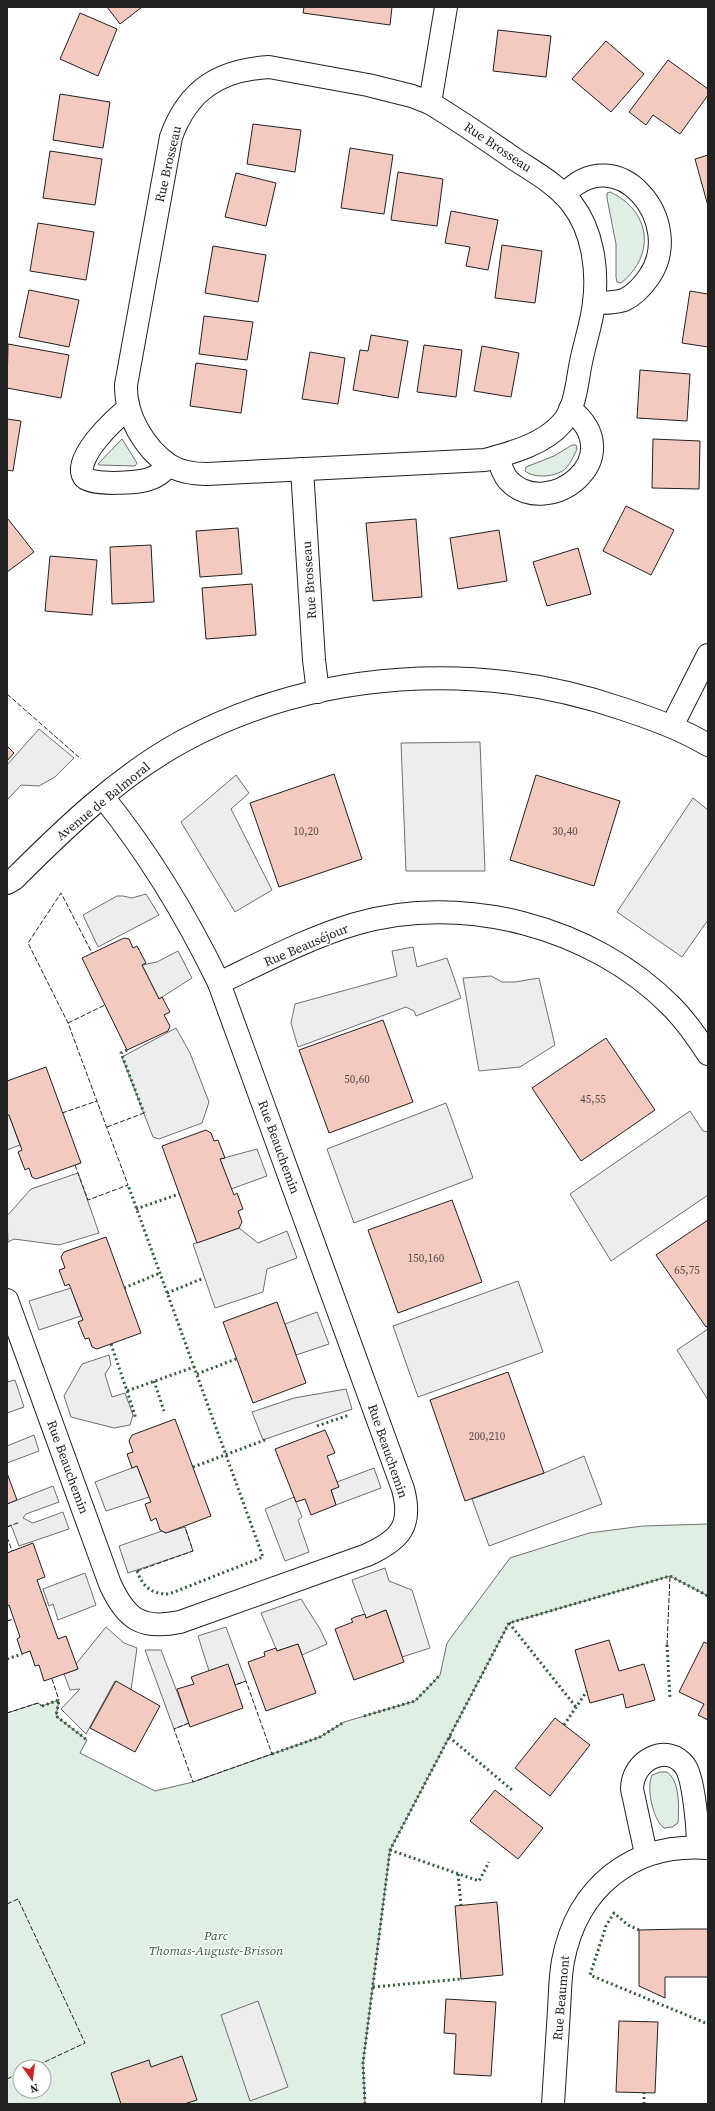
<svg xmlns="http://www.w3.org/2000/svg" width="715" height="2111" font-family="'Source Serif 4',serif">
<style>
.green{fill:#e0efe3;stroke:#6f6f6f;fill-rule:evenodd}
.parking{fill:#ededed;stroke:#6f6f6f}
.building{fill:#f3c9c0;stroke:#222}
.lines{fill:none;stroke-linecap:round;stroke-linejoin:round}
.minor-casing{stroke:#222;stroke-width:24}
.tertiary-casing{stroke:#222;stroke-width:24}
.minor{stroke:#fff;stroke-width:22}
.tertiary{stroke:#fff;stroke-width:22}
.hedge{stroke:#2f5e38;stroke-width:3;stroke-dasharray:2 3;stroke-linecap:butt}
.fence{stroke:#222;stroke-width:1;stroke-dasharray:5 2;stroke-linecap:butt}
.labels{text-anchor:middle;dominant-baseline:central;stroke-width:3;stroke-linejoin:round;paint-order:stroke}
.number-label{font-size:11px;fill:#564c4a}
.street-label{font-size:13px;fill:#222;stroke:#fff}
.park-label{font-size:13px;font-style:italic;fill:#2f5e38;stroke:#fff}
</style>
<rect width="100%" height="100%" fill="#fff"/>
<g class="green">
<path d="M610 192C651 211 656 255 621 283L617 282 616 277V244L607 198V193Z"/>
<polygon points="122,439 137,463 135,466 100,465 98,464"/>
<path d="M572 445H576L577 449C574 455 571 463 566 468 558 477 534 479 525 471L526 467 554 456Z"/>
<path d="M708 1524V1596L670 1576 509 1623 390 1850 363 2063 365 2104H7V1713L38 1703 42 1706 59 1700 56 1716 87 1740 80 1753 155 1791 193 1782 320 1737 344 1722 415 1701 440 1675 447 1643 510 1558 589 1533 643 1526ZM20 2067H44V2091H20Z"/>
<path d="M660 1772H667C680 1781 679 1807 678 1823L672 1827 664 1828C653 1820 646 1788 652 1775Z"/>
</g>
<g class="parking">
<polygon points="39,729 74,758 55,777 39,786 21,785 7,800 7,765"/>
<polygon points="480,742 485,871 406,871 401,743"/>
<polygon points="236,775 249,793 231,809 272,890 235,912 181,822"/>
<polygon points="693,798 708,810 708,920 682,957 617,912"/>
<polygon points="146,894 159,915 98,947 83,915 117,896 123,896 132,898"/>
<polygon points="413,947 417,967 447,958 461,998 416,1016 414,1011 406,1007 298,1047 291,1023 295,1004 397,976 392,951"/>
<polygon points="178,951 192,978 159,999 142,965 157,962"/>
<polygon points="491,976 502,982 515,982 539,978 555,1045 520,1067 479,1071 463,978"/>
<polygon points="176,1028 190,1053 209,1102 202,1123 159,1139 153,1137 122,1057"/>
<polygon points="446,1103 473,1178 354,1223 327,1149"/>
<polygon points="690,1111 703,1131 708,1132 708,1195 611,1261 570,1194"/>
<polygon points="7,1115 9,1115 20,1145 7,1150"/>
<polygon points="257,1149 267,1176 231,1189 220,1159"/>
<polygon points="78,1173 99,1233 59,1245 14,1239 8,1242 7,1216 31,1189"/>
<polygon points="239,1228 258,1243 287,1231 297,1258 267,1269 263,1292 215,1308 193,1244"/>
<polygon points="518,1281 543,1352 418,1397 393,1326"/>
<polygon points="71,1288 81,1316 39,1330 29,1301"/>
<polygon points="317,1312 329,1344 296,1355 285,1324"/>
<polygon points="708,1329 708,1400 677,1350"/>
<polygon points="109,1355 111,1365 105,1374 112,1397 125,1393 133,1415 130,1425 114,1428 71,1417 64,1396 82,1364"/>
<polygon points="15,1380 24,1407 7,1413 7,1382"/>
<polygon points="346,1389 352,1409 263,1440 252,1412 294,1398"/>
<polygon points="34,1435 39,1451 7,1463 7,1446"/>
<polygon points="584,1456 602,1504 489,1546 472,1499 544,1473"/>
<polygon points="137,1466 149,1497 106,1511 95,1482"/>
<polygon points="374,1468 381,1488 336,1505 331,1490 337,1482"/>
<polygon points="53,1486 59,1502 26,1514 23,1518 33,1523 63,1512 69,1529 19,1546 11,1525 7,1527 7,1504"/>
<polygon points="294,1497 302,1517 298,1520 309,1552 285,1561 265,1509"/>
<polygon points="185,1527 193,1551 128,1573 119,1546 162,1531 166,1533"/>
<polygon points="385,1568 389,1581 412,1590 430,1648 402,1657 386,1610 366,1618 352,1580"/>
<polygon points="85,1573 96,1605 58,1620 53,1604 49,1606 43,1589"/>
<polygon points="301,1599 320,1629 327,1644 302,1655 298,1644 277,1651 261,1613"/>
<polygon points="106,1627 124,1643 137,1648 131,1690 115,1681 86,1734 61,1709 80,1689 70,1690 64,1674 78,1669 76,1664"/>
<polygon points="226,1627 246,1681 235,1685 228,1665 209,1671 198,1636"/>
<polygon points="145,1650 161,1650 189,1723 174,1729"/>
<polygon points="258,2001 288,2087 250,2101 221,2015"/>
</g>
<g class="building">
<polygon points="107,7 142,7 120,24"/>
<polygon points="304,7 392,7 390,25 303,13"/>
<polygon points="80,13 117,29 98,76 60,59"/>
<polygon points="498,30 551,36 546,77 493,71"/>
<polygon points="606,41 644,74 611,112 572,79"/>
<polygon points="668,60 708,89 708,95 680,134 653,115 646,125 629,112"/>
<polygon points="60,94 110,102 103,148 53,140"/>
<polygon points="253,124 301,130 295,172 247,164"/>
<polygon points="350,148 393,155 384,214 341,208"/>
<polygon points="50,151 102,159 95,205 43,198"/>
<polygon points="708,155 708,206 695,159"/>
<polygon points="398,172 443,179 437,226 391,220"/>
<polygon points="236,173 276,183 266,226 225,217"/>
<polygon points="451,211 498,220 488,270 466,266 470,247 445,243"/>
<polygon points="38,223 94,232 86,280 30,271"/>
<polygon points="502,245 542,251 535,303 495,298"/>
<polygon points="213,246 266,255 258,302 205,293"/>
<polygon points="29,290 79,300 69,347 19,337"/>
<polygon points="690,291 708,294 708,347 682,343"/>
<polygon points="204,316 253,322 247,360 199,354"/>
<polygon points="371,335 408,341 398,398 353,390 360,350 368,351"/>
<polygon points="8,344 69,355 61,398 7,388"/>
<polygon points="424,345 462,350 456,397 417,392"/>
<polygon points="482,346 519,353 511,397 474,391"/>
<polygon points="310,352 345,358 338,404 302,399"/>
<polygon points="196,363 247,370 241,413 190,406"/>
<polygon points="640,370 690,374 687,421 637,418"/>
<polygon points="7,419 21,421 13,471 7,470"/>
<polygon points="653,439 700,441 699,489 652,488"/>
<polygon points="626,506 674,530 651,575 603,551"/>
<polygon points="8,519 34,552 7,572 7,520"/>
<polygon points="416,519 422,597 373,601 366,523"/>
<polygon points="238,528 242,574 200,577 196,531"/>
<polygon points="499,530 507,581 458,589 450,538"/>
<polygon points="151,545 154,602 112,604 110,547"/>
<polygon points="578,548 591,594 547,606 533,562"/>
<polygon points="50,556 97,560 92,615 45,611"/>
<polygon points="252,584 256,635 206,639 202,588"/>
<polygon points="7,746 14,753 7,761"/>
<polygon points="334,774 362,859 279,887 250,803"/>
<polygon points="536,775 620,801 594,886 510,860"/>
<polygon points="124,938 129,939 133,948 137,946 146,963 142,965 159,999 162,997 170,1012 164,1015 170,1026 168,1031 127,1050 82,958"/>
<polygon points="383,1020 413,1102 329,1133 299,1050"/>
<polygon points="606,1038 655,1110 581,1161 532,1088"/>
<polygon points="46,1067 81,1163 36,1179 32,1177 29,1168 25,1170 18,1152 22,1150 9,1115 7,1115 7,1081"/>
<polygon points="206,1130 211,1133 214,1141 218,1140 225,1158 220,1159 234,1195 237,1193 243,1209 238,1211 242,1222 239,1228 197,1243 162,1146"/>
<polygon points="452,1200 482,1282 398,1313 368,1230"/>
<polygon points="708,1220 708,1326 706,1327 656,1255"/>
<polygon points="106,1237 141,1333 97,1349 92,1347 89,1338 85,1339 78,1322 83,1320 69,1284 65,1286 59,1270 65,1268 61,1257 64,1252"/>
<polygon points="277,1302 306,1383 253,1403 223,1322"/>
<polygon points="508,1372 544,1473 465,1501 430,1400"/>
<polygon points="175,1419 211,1516 166,1533 160,1530 156,1518 151,1521 145,1504 151,1502 137,1466 132,1468 127,1454 133,1452 129,1441 132,1435"/>
<polygon points="325,1430 335,1453 327,1456 339,1487 331,1490 336,1505 311,1515 305,1499 296,1502 275,1449"/>
<polygon points="7,1473 17,1500 7,1504"/>
<polygon points="33,1543 45,1577 37,1580 58,1639 66,1636 78,1669 44,1681 39,1665 35,1666 30,1651 22,1654 17,1639 20,1637 9,1605 7,1606 7,1553"/>
<polygon points="386,1610 404,1662 354,1680 335,1629 353,1622 351,1619 355,1617 365,1614 366,1618"/>
<polygon points="609,1640 619,1671 644,1664 655,1700 626,1708 623,1694 590,1703 575,1650"/>
<polygon points="704,1642 708,1644 708,1720 698,1715 704,1704 679,1692"/>
<polygon points="298,1644 316,1693 266,1711 248,1662 265,1656 264,1652 276,1648 277,1651"/>
<polygon points="228,1664 243,1708 190,1727 177,1689 194,1684 191,1677"/>
<polygon points="116,1681 160,1706 135,1752 90,1728"/>
<polygon points="555,1718 590,1745 550,1796 515,1768"/>
<polygon points="495,1790 543,1828 518,1859 470,1821"/>
<polygon points="497,1902 503,1975 461,1979 455,1906"/>
<polygon points="684,1929 708,1929 708,1977 665,1977 665,1998 639,1986 639,1930"/>
<polygon points="446,1999 496,2002 491,2076 454,2074 456,2034 444,2033"/>
<polygon points="619,2021 658,2022 655,2093 616,2092"/>
<polygon points="182,2056 197,2100 184,2104 121,2104 111,2073 149,2060 151,2067"/>
</g>
<g class="lines">
<defs>
<g id="minor">
<path d="M269 67 368 85 412 96 430 103C458 120 486 139 513 158 534 172 557 184 572 204 593 231 598 270 594 303 592 322 585 342 581 362 577 381 576 406 563 422 545 444 511 453 485 460L207 474C194 474 180 472 169 465 144 448 125 415 126 385L171 137C188 90 219 70 269 67Z"/>
<polyline points="430,103 446,7"/>
<path d="M564 195C617 137 687 222 649 277 642 287 635 295 624 300 615 303 604 303 594 303"/>
<path d="M128 409C115 418 72 459 84 477 90 486 139 483 149 479 157 477 164 471 169 465"/>
<path d="M497 457C501 465 503 475 509 481 548 521 632 458 570 409"/>
<polyline points="302,469 314,660 318,692"/>
<polyline points="672,726 708,655"/>
<path d="M219 983C263 962 308 938 355 924 462 892 593 927 671 1006 685 1020 697 1037 708 1054"/>
<path d="M7 1300 110 1584C126 1619 141 1630 180 1622L367 1555C400 1540 413 1526 403 1489L219 983C187 917 149 854 103 797"/>
<path d="M646 1854 632 1789C632 1760 668 1742 685 1766 694 1778 698 1830 698 1847"/>
<path d="M553 2104C555 2073 557 2041 559 2010 560 1994 560 1977 563 1961 577 1887 633 1842 708 1848"/>
</g>
<path id="tertiary" d="M7 883 14 879C65 828 119 776 183 741 318 669 480 660 623 709 653 719 681 729 708 745"/>
</defs>
<use href="#minor" class="minor-casing"/>
<use href="#tertiary" class="tertiary-casing"/>
<use href="#minor" class="minor"/>
<use href="#tertiary" class="tertiary"/>
<g class="hedge">
<polyline points="127,1050 121,1053 144,1113"/>
<polyline points="136,1209 179,1194"/>
<polyline points="124,1288 160,1273"/>
<polyline points="167,1293 204,1278"/>
<polyline points="111,1344 127,1391 194,1367 128,1185"/>
<polyline points="197,1374 236,1359"/>
<polyline points="154,1381 164,1411"/>
<polyline points="127,1391 136,1419"/>
<polyline points="317,1426 349,1415"/>
<polyline points="193,1467 265,1440"/>
<path d="M137 1571C143 1587 151 1594 169 1594L263 1557 194 1367"/>
<polyline points="509,1623 576,1707"/>
<polyline points="667,1645 670,1698"/>
<polyline points="7,1659 22,1654"/>
<polyline points="42,1706 59,1700 56,1716 87,1740"/>
<polyline points="364,1716 415,1701 440,1675"/>
<polyline points="564,1725 587,1691"/>
<polyline points="449,1737 512,1790"/>
<polyline points="272,1754 320,1737 344,1722"/>
<polyline points="390,1850 479,1881 489,1862"/>
<polyline points="458,1874 461,1905"/>
<polyline points="639,1930 628,1925 614,1913 606,1926 590,1975 708,2024"/>
<polyline points="373,1987 461,1979"/>
<polyline points="365,2104 363,2063 390,1850 509,1623 670,1576 708,1596"/>
<polyline points="644,2104 644,2093"/>
</g>
<g class="fence">
<polyline points="7,694 81,759"/>
<polyline points="68,1023 105,1005"/>
<polyline points="62,1113 97,1101"/>
<polyline points="107,1127 144,1113"/>
<polyline points="75,1165 88,1200 128,1185 68,1023 28,943 61,893 92,953"/>
<polyline points="7,1527 20,1522"/>
<polyline points="7,1537 12,1551"/>
<polyline points="137,1571 193,1551 185,1527"/>
<polyline points="7,1621 14,1619"/>
<polyline points="667,1645 670,1576"/>
<polyline points="52,1679 59,1700"/>
<polyline points="7,1713 38,1703 42,1706"/>
<polyline points="189,1723 174,1729 193,1782 272,1754 246,1681 235,1685"/>
<polyline points="7,1904 18,1899 85,2043 34,2067"/>
<polyline points="7,2079 20,2073"/>
</g>
</g>
<g class="labels">
<g class="number-label">
<text x="306" y="831">10,20</text>
<text x="565" y="831">30,40</text>
<text x="357" y="1079">50,60</text>
<text x="593" y="1099">45,55</text>
<text x="426" y="1258">150,160</text>
<text x="687" y="1270">65,75</text>
<text x="487" y="1436">200,210</text>
</g>
<g class="street-label">
<text transform="translate(498 147) rotate(34)">Rue Brosseau</text>
<text transform="translate(168 164) rotate(-77)">Rue Brosseau</text>
<text transform="translate(309 580) rotate(-94)">Rue Brosseau</text>
<text transform="translate(103 801) rotate(-39)">Avenue de Balmoral</text>
<text transform="translate(306 945) rotate(-23)">Rue Beauséjour</text>
<text transform="translate(279 1147) rotate(70)">Rue Beauchemin</text>
<text transform="translate(388 1451) rotate(71)">Rue Beauchemin</text>
<text transform="translate(68 1467) rotate(70)">Rue Beauchemin</text>
<text transform="translate(561 1998) rotate(-85)">Rue Beaumont</text>
</g>
<g class="park-label">
<text x="216" y="1935">Parc<tspan x="216" dy="15">Thomas-Auguste-Brisson</tspan></text>
</g>
</g>
<rect width="715" height="2111" fill="none" stroke="#222222" stroke-width="16"/>
<g transform="translate(32 2079) rotate(166)"><circle r="19" fill="#ffffff" stroke="#a7a7a7"/>
<path d="M0-3L7 15L0 10L-7 15Z" fill="#c62828"/>
<text y="-6" font-size="11" font-weight="bold" text-anchor="middle" fill="#222222">N</text>
</g>
</svg>
